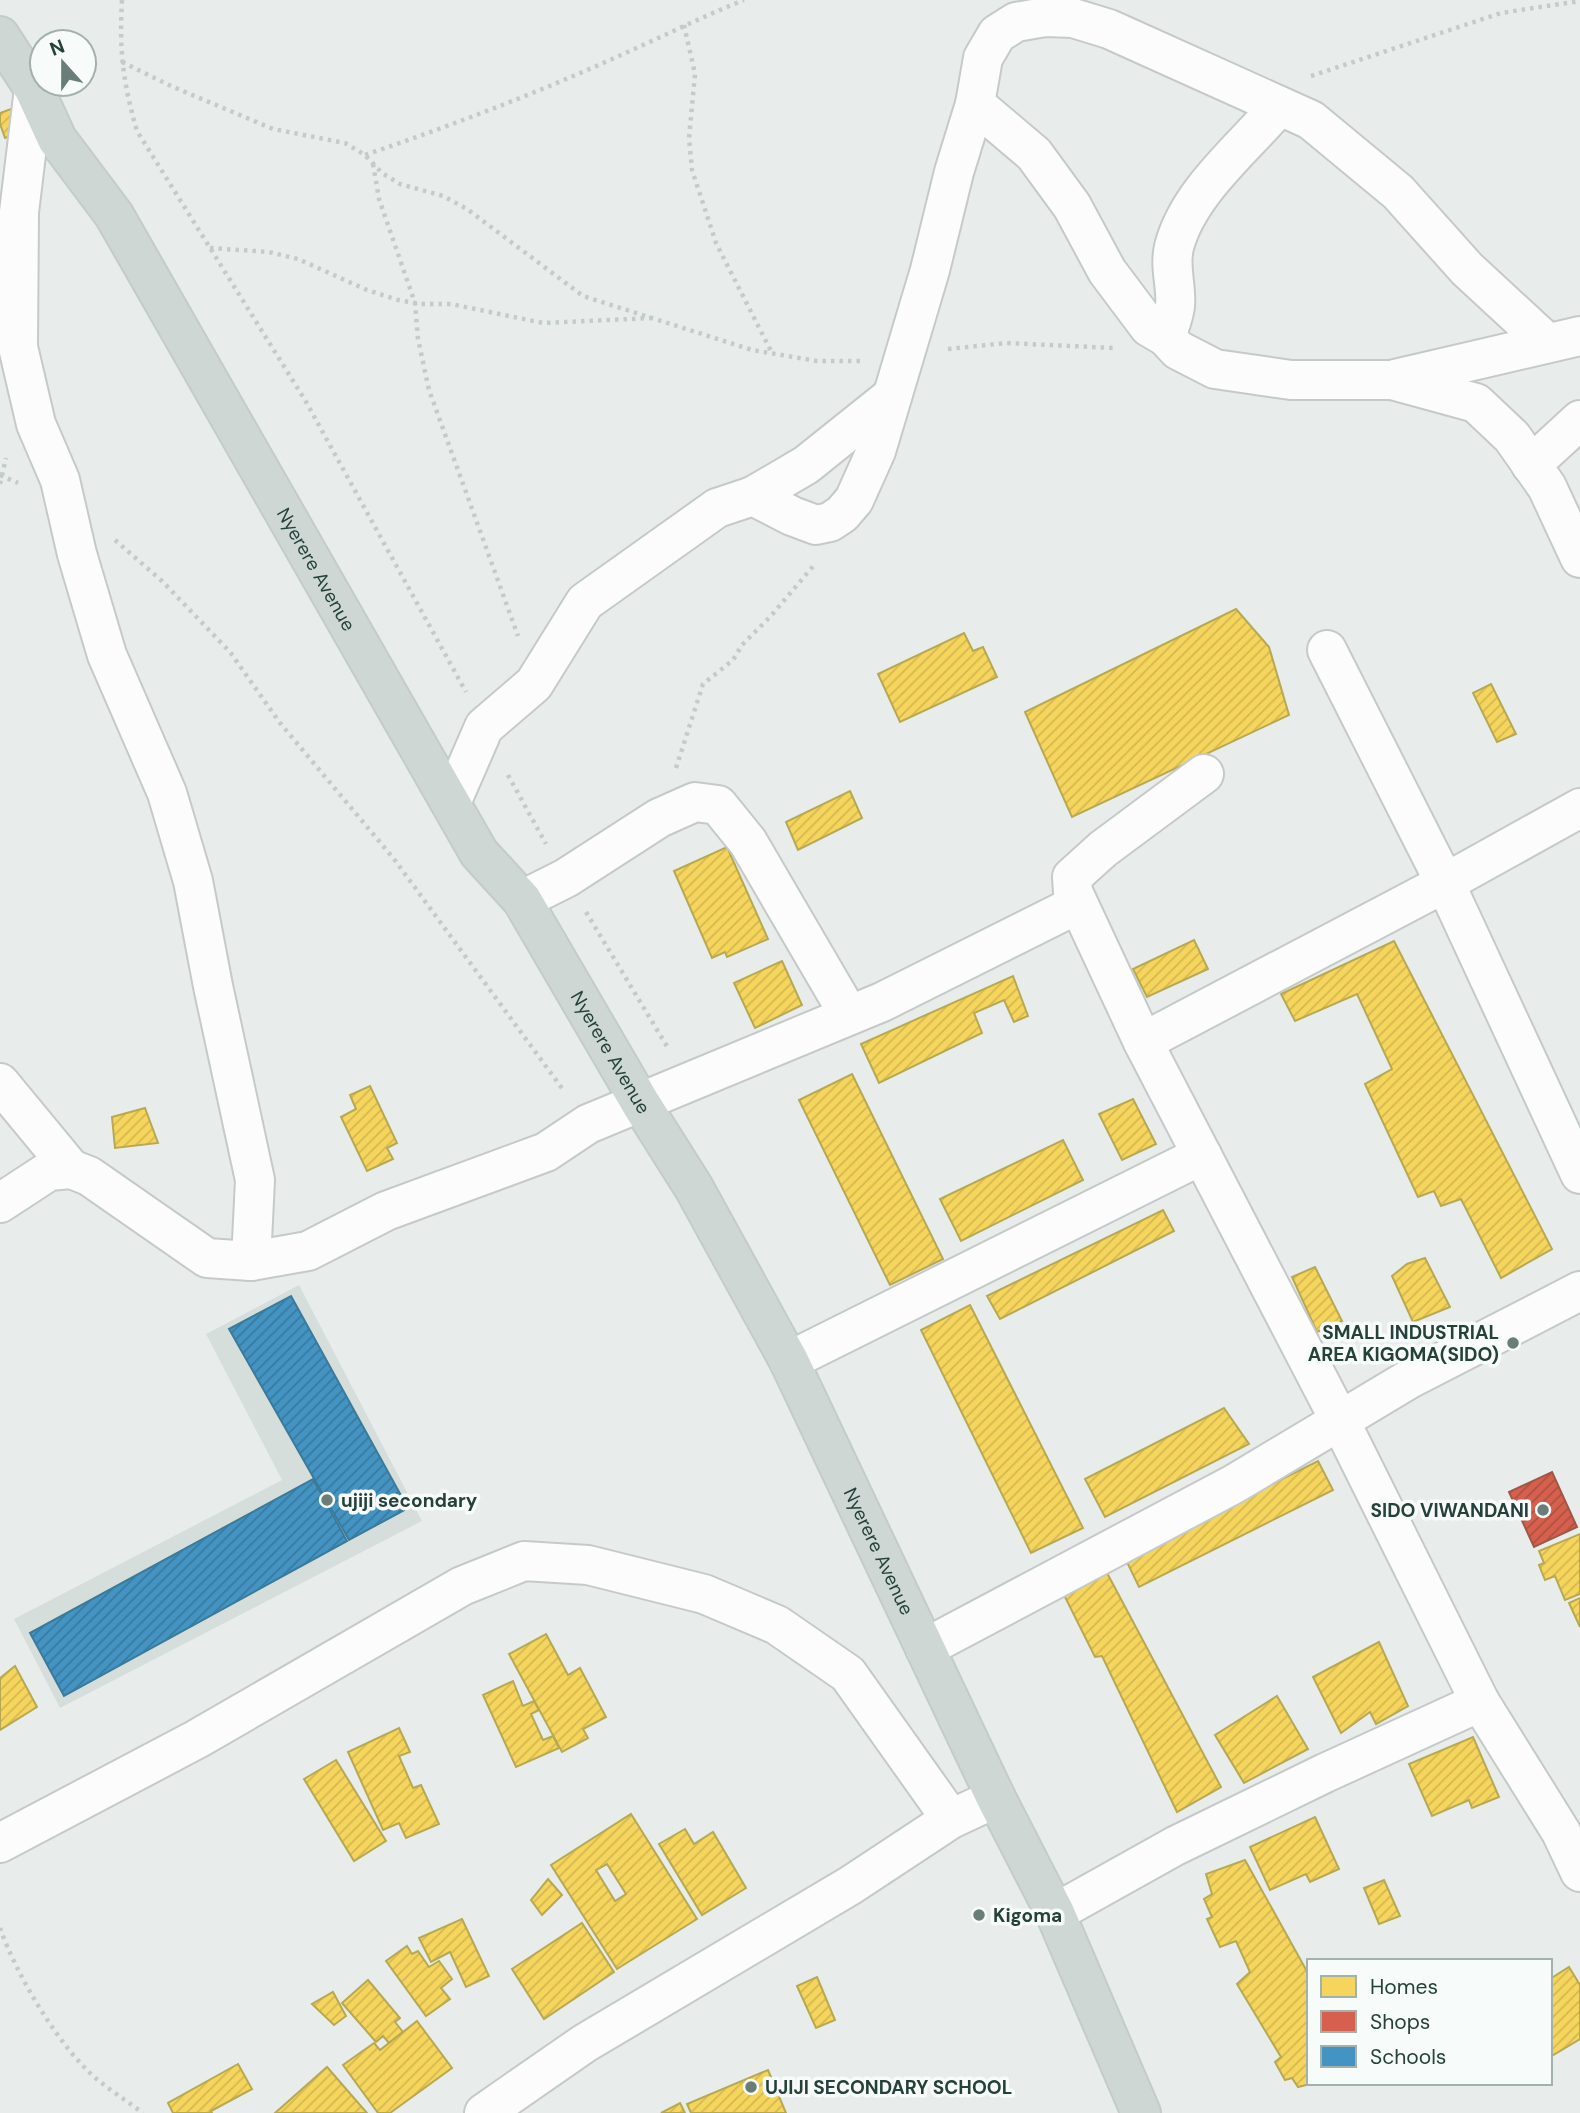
<svg xmlns="http://www.w3.org/2000/svg" width="1580" height="2113" font-family="'DM Sans',sans-serif">
<style>
.built{fill:#d6dedb}
.homes{fill:url(#homes-hatch);stroke:#b7a952;stroke-width:2;fill-rule:evenodd}
.shops{fill:url(#shops-hatch);stroke:#a15747;stroke-width:2}
.schools{fill:url(#schools-hatch);stroke:#3a7b9a;stroke-width:2}
.lines{fill:none;stroke-linecap:round;stroke-linejoin:round}
.minor-casing{stroke:#c5cac8;stroke-width:42}
.major-casing{stroke:#c3ccc9;stroke-width:42}
.path{stroke:#c3ccca;stroke-width:4.5;stroke-dasharray:3.5 5;stroke-linecap:butt}
.minor{stroke:#fcfcfc;stroke-width:38}
.major{stroke:#cfd7d5;stroke-width:38}
.poi-dot{fill:#697e78;stroke:#f7fbf9;stroke-width:2.5}
.labels{text-anchor:middle;dominant-baseline:central;stroke-width:7;stroke-linejoin:round;paint-order:stroke}
.street-label{font-size:19px;fill:#24423a;stroke:#f7fbf9}
.poi-label{font-size:19px;font-weight:bold;fill:#24423a;stroke:#f7fbf9;text-anchor:start}
</style>
<defs>
<pattern id="homes-hatch" width="6" height="6" patternUnits="userSpaceOnUse" patternTransform="scale(1.75)"><rect width="6" height="6" fill="#f6d55c"/><path d="M-1 1l2-2M0 6l6-6M5 7l2-2" fill="none" stroke="#d3b851"/></pattern>
<pattern id="shops-hatch" width="6" height="6" patternUnits="userSpaceOnUse" patternTransform="scale(1.75)"><rect width="6" height="6" fill="#d6604d"/><path d="M-1 1l2-2M0 6l6-6M5 7l2-2" fill="none" stroke="#ad5141"/></pattern>
<pattern id="schools-hatch" width="6" height="6" patternUnits="userSpaceOnUse" patternTransform="scale(1.75)"><rect width="6" height="6" fill="#4393c3"/><path d="M-1 1l2-2M0 6l6-6M5 7l2-2" fill="none" stroke="#387a9f"/></pattern>
</defs>
<rect width="100%" height="100%" fill="#e8edeb"/>
<polygon class="built" points="299,1285 422,1521 60,1708 14,1619 282,1480 206,1334"/>
<g class="homes">
<polygon points="11,109 20,132 5,138 0,124 0,113"/>
<polygon points="1236,609 1269,647 1289,715 1072,817 1025,712"/>
<polygon points="964,633 973,651 983,647 997,677 900,722 878,674"/>
<polygon points="1491,684 1516,734 1497,742 1473,693"/>
<polygon points="850,791 862,818 798,850 786,822"/>
<polygon points="727,847 768,939 727,957 725,952 712,958 674,871"/>
<polygon points="1194,940 1208,969 1147,997 1133,969"/>
<polygon points="1394,941 1552,1249 1501,1278 1461,1199 1441,1206 1434,1191 1418,1197 1365,1084 1392,1069 1357,994 1295,1021 1281,994"/>
<polygon points="782,961 802,1005 755,1028 734,983"/>
<polygon points="1013,976 1028,1016 1014,1022 1004,1000 974,1013 982,1033 879,1083 861,1044"/>
<polygon points="852,1074 943,1259 890,1285 799,1100"/>
<polygon points="370,1086 397,1143 387,1148 393,1159 367,1171 341,1117 356,1109 350,1095"/>
<polygon points="1133,1099 1156,1144 1122,1160 1099,1114"/>
<polygon points="145,1108 158,1143 115,1148 112,1117"/>
<polygon points="1063,1140 1083,1180 961,1241 940,1199"/>
<polygon points="1163,1210 1174,1231 1000,1319 987,1296"/>
<polygon points="1425,1258 1450,1307 1413,1322 1392,1276 1407,1264"/>
<polygon points="1315,1267 1342,1321 1317,1332 1292,1277"/>
<polygon points="970,1305 1083,1528 1031,1553 921,1330"/>
<polygon points="1224,1408 1249,1444 1105,1517 1085,1479"/>
<polygon points="1318,1461 1333,1490 1139,1587 1125,1558"/>
<polygon points="1580,1534 1580,1594 1565,1600 1555,1576 1545,1580 1539,1565 1544,1563 1539,1551"/>
<polygon points="1106,1571 1221,1787 1177,1812 1102,1656 1095,1657 1063,1593"/>
<polygon points="1580,1598 1580,1627 1569,1603"/>
<polygon points="546,1634 568,1675 580,1668 606,1717 583,1729 588,1738 562,1752 509,1654"/>
<polygon points="1379,1642 1408,1706 1376,1724 1370,1712 1341,1733 1313,1677"/>
<polygon points="15,1666 37,1707 0,1730 0,1678"/>
<polygon points="513,1681 523,1706 534,1701 539,1710 531,1714 543,1740 553,1736 559,1748 516,1767 483,1695"/>
<polygon points="1277,1696 1308,1749 1244,1783 1215,1735"/>
<polygon points="399,1728 410,1752 399,1756 413,1788 421,1785 439,1824 406,1838 399,1823 383,1830 348,1752"/>
<polygon points="1473,1737 1499,1797 1472,1808 1469,1800 1432,1816 1409,1764"/>
<polygon points="336,1760 386,1841 354,1861 304,1779"/>
<path d="M631 1814 697 1919 617 1969 551 1865ZM607 1864 626 1894 615 1901 596 1870Z"/>
<polygon points="1315,1817 1339,1869 1310,1882 1306,1874 1270,1890 1250,1847"/>
<polygon points="685,1829 694,1844 713,1832 746,1888 702,1915 659,1844"/>
<polygon points="1245,1860 1309,1975 1309,2083 1312,2083 1310,2084 1298,2087 1292,2078 1285,2080 1275,2062 1281,2057 1237,1984 1250,1972 1236,1941 1220,1947 1207,1919 1212,1917 1204,1899 1212,1894 1206,1874"/>
<polygon points="548,1879 562,1895 542,1915 531,1900"/>
<polygon points="1384,1880 1400,1916 1379,1924 1364,1888"/>
<polygon points="462,1919 489,1976 466,1987 450,1952 431,1962 419,1938"/>
<polygon points="582,1923 614,1972 544,2019 512,1969"/>
<polygon points="407,1946 412,1954 418,1951 429,1967 439,1961 452,1979 441,1988 450,1999 426,2016 386,1961"/>
<polygon points="1569,1967 1580,1985 1580,2039 1550,2057 1550,1979"/>
<polygon points="817,1977 835,2020 816,2028 797,1986"/>
<polygon points="368,1980 400,2018 395,2022 403,2032 389,2043 383,2036 376,2042 342,2003"/>
<polygon points="333,1992 346,2016 334,2025 312,2004"/>
<polygon points="417,2021 452,2068 390,2113 378,2113 343,2065 374,2043 380,2050"/>
<polygon points="238,2064 252,2089 211,2111 212,2113 173,2113 168,2103"/>
<polygon points="327,2067 367,2113 275,2113"/>
<polygon points="768,2070 786,2113 691,2113 687,2104"/>
<polygon points="680,2103 685,2113 661,2113"/>
</g>
<polygon class="shops" points="1552,1472 1577,1527 1534,1547 1509,1492"/>
<g class="schools">
<polygon points="291,1296 408,1508 349,1540 229,1329"/>
<polygon points="313,1479 347,1541 64,1696 30,1633"/>
</g>
<g class="lines">
<defs>
<g id="minor">
<polyline points="34,89 19,212 18,347 36,424 60,480 77,554 107,655 167,793 193,881 213,986 255,1180 251,1261"/>
<polyline points="975,104 1034,154 1072,206 1107,271 1149,327 1166,337 1178,350 1215,369 1291,380 1392,380 1476,403 1512,437 1547,487 1580,558"/>
<path d="M1166 337C1169 328 1174 316 1175 306 1177 286 1169 268 1174 247 1188 192 1244 148 1279 106"/>
<polyline points="1395,379 1580,336"/>
<polyline points="1531,465 1580,420"/>
<polyline points="753,496 806,465 891,397"/>
<polyline points="1327,650 1445,883 1580,1174"/>
<polyline points="1204,774 1103,849 1072,877 1073,892 1143,1042 1339,1419 1480,1702 1561,1832 1580,1872"/>
<polyline points="451,803 484,727 534,684 585,602 717,508 753,496 792,516 816,525 830,522 842,514 854,500 876,451 930,270 954,172 975,104 983,58 997,34 1016,22 1045,17 1073,18 1109,29 1311,120 1398,192 1467,269 1547,343"/>
<polyline points="522,900 566,878 659,818 695,802 718,805 748,842 849,1015"/>
<polyline points="1143,1042 1445,883 1580,808"/>
<polyline points="0,1083 71,1169"/>
<polyline points="0,1203 49,1171 71,1169 89,1176 207,1258 251,1261 308,1251 386,1211 546,1152 588,1124 882,1002 1078,904"/>
<polyline points="789,1361 1202,1155"/>
<polyline points="925,1648 1234,1484 1411,1378 1580,1291"/>
<polyline points="0,1843 197,1739 462,1586 524,1561 588,1565 704,1594 777,1625 848,1674 951,1819"/>
<polyline points="1055,1913 1175,1846 1325,1773 1480,1702"/>
<polyline points="484,2113 585,2043 851,1885 951,1819 996,1798"/>
</g>
<g id="major">
<path id="s1" d="M0 36 34 89 57 139 114 215 479 853 522 900 641 1104 694 1188 789 1361 996 1798 1055 1913 1141 2113"/>
</g>
</defs>
<use href="#minor" class="minor-casing"/>
<use href="#major" class="major-casing"/>
<g class="path">
<path d="M122 0C119 50 123 83 137 131L305 400 466 692"/>
<polyline points="684,25 695,74 689,138 692,170 716,243 772,353"/>
<polyline points="122,62 171,86 273,129 345,143 365,155 382,173 400,184 443,196 467,209 583,296 752,350 817,361 863,361"/>
<polyline points="1311,76 1501,13 1580,1"/>
<path d="M365 155C456 124 545 90 632 50 670 33 706 15 744 0"/>
<polyline points="373,164 379,199 415,303 418,339 429,390 518,636"/>
<polyline points="210,248 269,252 298,259 367,290 398,300 421,304 451,304 543,323 652,318"/>
<polyline points="948,349 1006,343 1114,348"/>
<polyline points="0,475 18,483"/>
<polyline points="0,484 6,458"/>
<polyline points="115,540 162,581 230,652 280,723 394,859 564,1091"/>
<polyline points="676,768 703,684 733,660 742,645 770,617 815,564"/>
<polyline points="508,775 546,844"/>
<polyline points="586,912 668,1048"/>
<path d="M0 1928C17 1976 60 2049 99 2081 113 2092 128 2102 143 2113"/>
</g>
<use href="#minor" class="minor"/>
<use href="#major" class="major"/>
</g>
<g class="poi-dot">
<circle cx="1513" cy="1343" r="7"/>
<circle cx="327" cy="1500" r="7"/>
<circle cx="1543" cy="1510" r="7"/>
<circle cx="979" cy="1915" r="7"/>
<circle cx="751" cy="2087" r="7"/>
</g>
<g class="labels">
<g class="street-label">
<text stroke="none"><textPath href="#s1" startOffset="621">Nyerere Avenue</textPath></text>
<text stroke="none"><textPath href="#s1" startOffset="1188">Nyerere Avenue</textPath></text>
<text stroke="none"><textPath href="#s1" startOffset="1755">Nyerere Avenue</textPath></text>
</g>
<g class="poi-label">
<text x="1499" y="1332" text-anchor="end">SMALL INDUSTRIAL<tspan x="1499" dy="22">AREA KIGOMA(SIDO)</tspan></text>
<text x="341" y="1500">ujiji secondary</text>
<text x="1529" y="1510" text-anchor="end">SIDO VIWANDANI</text>
<text x="993" y="1915">Kigoma</text>
<text x="765" y="2087">UJIJI SECONDARY SCHOOL</text>
</g>
</g>
<rect x="1307" y="1959" width="245" height="126" fill="#f7fbf9" stroke="#a3b1ad" stroke-width="2"/>
<rect x="1321" y="1976" width="35" height="21" fill="#f6d55c" stroke="#a3b1ad" stroke-width="2"/>
<text x="1370" y="1994" font-size="21" fill="#24423a">Homes</text>
<rect x="1321" y="2011" width="35" height="21" fill="#d6604d" stroke="#a3b1ad" stroke-width="2"/>
<text x="1370" y="2029" font-size="21" fill="#24423a">Shops</text>
<rect x="1321" y="2046" width="35" height="21" fill="#4393c3" stroke="#a3b1ad" stroke-width="2"/>
<text x="1370" y="2064" font-size="21" fill="#24423a">Schools</text>
<g transform="translate(63 63) rotate(339)"><circle r="33" fill="#f7fbf9" stroke="#a3b1ad" stroke-width="2"/>
<path d="M0-5L12 26L0 18L-12 26Z" fill="#697e78"/>
<text y="-10" font-size="19" font-weight="bold" text-anchor="middle" fill="#24423a">N</text>
</g>
</svg>
